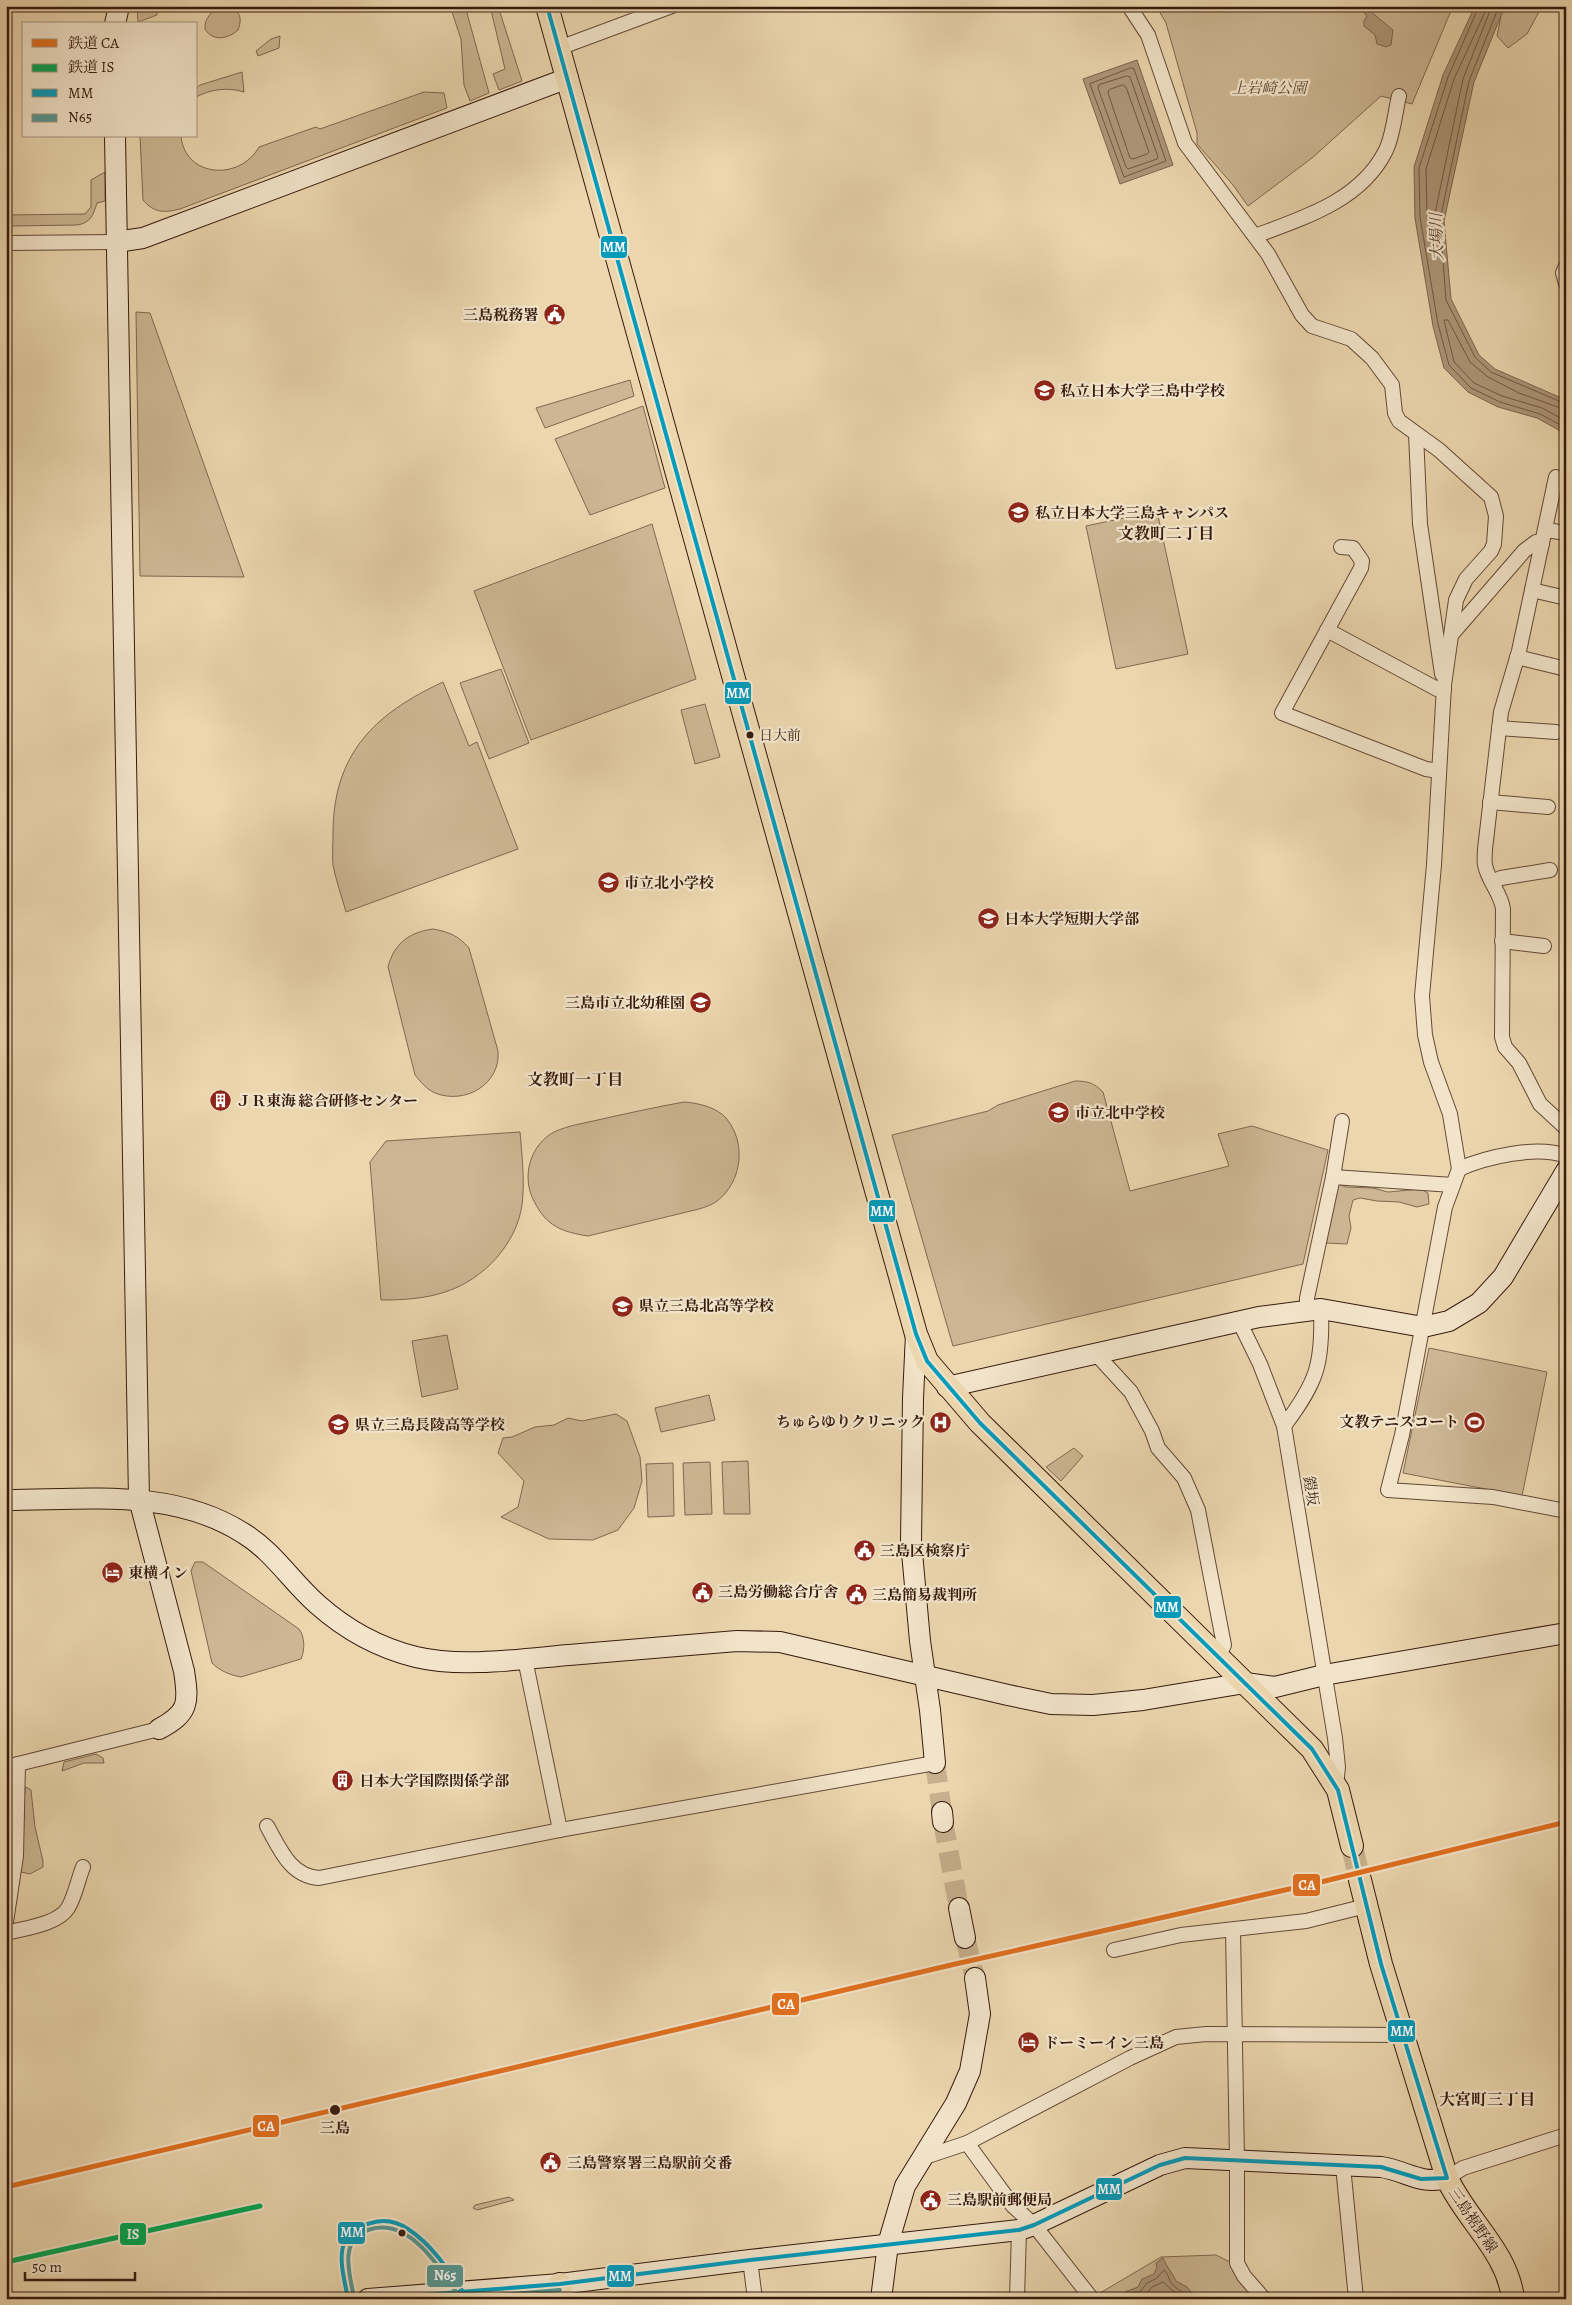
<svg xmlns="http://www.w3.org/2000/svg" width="1572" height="2305" font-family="Alegreya,'Noto Serif JP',serif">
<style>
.green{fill:#ccb693;stroke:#816850}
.water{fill:#ad9678;stroke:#7d644e}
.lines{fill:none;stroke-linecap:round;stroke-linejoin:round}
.shore{stroke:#725843;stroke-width:1}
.secondary-tunnel{stroke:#c7b08e;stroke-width:20;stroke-dasharray:20 10;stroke-linecap:butt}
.primary-tunnel{stroke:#c7b08e;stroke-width:22;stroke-dasharray:22 11;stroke-linecap:butt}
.street-casing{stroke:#634936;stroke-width:16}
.secondary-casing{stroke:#361a0e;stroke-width:22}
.primary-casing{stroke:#361a0e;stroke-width:24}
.street{stroke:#f2e4ca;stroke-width:14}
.secondary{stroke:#f2e4ca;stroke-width:20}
.primary{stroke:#ebd6ae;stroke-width:22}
.bus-1-casing{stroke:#f2e4ca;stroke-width:8}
.bus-2-casing{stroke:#f2e4ca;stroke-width:8}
.bus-1{stroke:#059bbb;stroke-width:4}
.bus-2{stroke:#569792;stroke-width:4}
.rail-1-casing{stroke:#f2e4ca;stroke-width:9}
.rail-2-casing{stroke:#f2e4ca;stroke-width:9}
.rail-1{stroke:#e1701f;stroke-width:5}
.rail-2{stroke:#00a651;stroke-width:5}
.bus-dot{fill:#361a0e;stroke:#f2e4ca;stroke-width:2}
.labels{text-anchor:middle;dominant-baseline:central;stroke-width:4.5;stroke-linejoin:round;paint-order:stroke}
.bus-label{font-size:14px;fill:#361a0e;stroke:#f2e4ca;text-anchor:start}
.park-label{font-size:15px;font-style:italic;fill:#634936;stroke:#f2e4ca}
.poi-label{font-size:15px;font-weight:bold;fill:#361a0e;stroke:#f2e4ca;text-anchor:start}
.street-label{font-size:15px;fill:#361a0e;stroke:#f2e4ca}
.stop-label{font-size:15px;font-weight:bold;fill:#361a0e;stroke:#f2e4ca}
.water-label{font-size:16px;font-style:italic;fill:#604533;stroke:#f2e4ca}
.neighbourhood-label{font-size:16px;font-weight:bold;fill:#361a0e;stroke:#f2e4ca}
.line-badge{stroke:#f2e4ca;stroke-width:2}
.badge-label{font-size:14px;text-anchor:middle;font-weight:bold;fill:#fff}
</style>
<rect width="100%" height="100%" fill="#ebd6ae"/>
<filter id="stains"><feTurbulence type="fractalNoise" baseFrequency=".004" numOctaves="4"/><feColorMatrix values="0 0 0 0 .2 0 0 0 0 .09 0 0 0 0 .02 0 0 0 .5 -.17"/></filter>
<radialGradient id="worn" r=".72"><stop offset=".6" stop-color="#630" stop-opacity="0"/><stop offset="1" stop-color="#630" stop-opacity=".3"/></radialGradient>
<g class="green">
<polygon points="137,6 157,6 157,15 138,22"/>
<path d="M221 6C237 6 244 15 238 30 228 39 213 42 205 29 204 19 212 10 221 6Z"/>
<polygon points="450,6 465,6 489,93 470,101 464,85 461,39"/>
<polygon points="490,6 498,6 522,81 499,90 493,74 505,69"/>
<polygon points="1156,6 1453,6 1412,104 1381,96 1312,158 1248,206 1233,185 1197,144 1197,133 1166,23"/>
<polygon points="1506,6 1542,6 1527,34 1508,48 1497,36 1502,11"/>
<polygon points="280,36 279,48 258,56 256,51 271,39"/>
<path d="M242 72 244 92C228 87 211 89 196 97V88L200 85Z"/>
<path d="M424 92 444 93 447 108 180 209C164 213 154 213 143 200L140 136H181C185 178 240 181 259 147L316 127 320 129Z"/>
<path d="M105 172V201L97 203C93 215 91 223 77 225L12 226 6 222V215L85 214 91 207V180Z"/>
<polygon points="136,312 150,313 244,577 140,576"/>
<polygon points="630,380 634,396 545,428 536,408"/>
<polygon points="643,406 665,488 590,515 555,439"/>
<polygon points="1157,511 1188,654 1116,669 1086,526"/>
<polygon points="652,524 696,679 531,740 474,591"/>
<polygon points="501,669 529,743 489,759 460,683"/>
<path d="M443 682 469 746 477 742 518 849 346 912C342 897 336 881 333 865 332 855 333 844 333 834 333 754 374 714 443 682Z"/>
<polygon points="705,704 720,757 695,764 681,710"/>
<path d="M433 929C449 932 459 936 469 948L498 1051C501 1084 465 1105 435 1093 426 1089 421 1082 415 1075L388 967C394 943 410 932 433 929Z"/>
<path d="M1075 1081C1088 1081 1094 1083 1103 1092L1130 1191 1229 1166 1218 1134 1252 1126 1328 1150 1303 1264 953 1346 892 1135 988 1111 998 1105Z"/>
<path d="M684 1102C698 1103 716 1107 726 1118 747 1143 742 1182 717 1201 712 1205 705 1207 699 1209L588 1236C562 1232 546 1226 534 1201 521 1177 530 1145 554 1132 569 1125 586 1123 602 1119 629 1113 656 1107 684 1102Z"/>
<path d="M520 1132C522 1156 525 1181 522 1205 516 1245 483 1280 445 1292 424 1299 402 1300 381 1300L370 1162 386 1141Z"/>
<polygon points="1338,1184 1346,1187 1373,1188 1388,1192 1421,1189 1428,1193 1429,1204 1417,1207 1399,1202 1377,1201 1360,1198 1353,1200 1349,1216 1351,1228 1347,1244 1325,1243"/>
<polygon points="447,1335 458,1389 422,1397 412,1341"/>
<polygon points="1429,1348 1547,1372 1522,1496 1403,1473"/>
<polygon points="709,1395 715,1420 661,1432 655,1408"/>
<polygon points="616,1414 627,1421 640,1457 642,1481 634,1508 618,1530 593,1540 549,1539 501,1517 518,1507 524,1481 498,1453 503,1438 512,1437 535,1427 554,1425 568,1418 582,1421"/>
<polygon points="1074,1448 1083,1456 1061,1481 1046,1467"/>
<polygon points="748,1461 750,1514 724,1514 722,1462"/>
<polygon points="710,1462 712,1514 685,1515 683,1463"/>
<polygon points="673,1463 674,1516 648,1517 646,1464"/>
<path d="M195 1562H203L299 1629C305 1637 305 1650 301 1659L241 1677C230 1675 220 1671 212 1663L191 1571Z"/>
<polygon points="96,1754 103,1758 104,1763 84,1763 62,1771 64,1762"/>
<path d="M26 1787 31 1790 35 1827 43 1861V1867L30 1874 21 1872 19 1868 22 1826C27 1814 22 1800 26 1787Z"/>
<polygon points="509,2197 514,2200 477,2210 473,2208 475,2205"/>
<polygon points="1216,2255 1230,2262 1256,2299 1104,2299 1100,2293 1161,2257"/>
</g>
<g class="water">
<polygon points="1358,6 1364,6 1393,30 1391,45 1386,47 1377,44 1375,35 1364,26 1364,21 1367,16"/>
<polygon points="1475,6 1505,6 1474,82 1444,221 1451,299 1479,355 1495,369 1566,400 1566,434 1537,418 1498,407 1468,392 1444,368 1433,326 1415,218 1414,167 1443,75"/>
<polygon points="1137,60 1173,165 1120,184 1083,79"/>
<path d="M1163 2258C1166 2266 1172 2272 1176 2281L1187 2287 1194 2296 1191 2299H1119L1125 2292 1138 2287 1142 2279 1154 2274 1157 2267 1156 2263Z"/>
</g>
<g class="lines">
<g class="shore">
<polyline points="1479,6 1448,77 1419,168 1420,217 1438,324 1449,365 1471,388 1500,402 1540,414 1566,428"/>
<polyline points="1485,6 1485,12 1454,79 1426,169 1427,216 1431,234 1434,232 1434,218 1463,79 1492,6"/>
<polyline points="1499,6 1469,81 1440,220 1446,300 1475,357 1491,372 1566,404"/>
<polygon points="1131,68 1134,69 1166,161 1124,177 1090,84"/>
<polygon points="1127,76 1130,77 1158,157 1157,159 1128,169 1126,167 1098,88 1099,85"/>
<polygon points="1123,85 1126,87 1149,152 1147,154 1133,159 1130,158 1108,93 1109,90"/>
<polyline points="1566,410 1519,393 1488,377 1470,362 1448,320 1444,320 1454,362 1474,383 1502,396 1542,408 1566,421"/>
<path d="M1125 2299 1130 2294 1141 2291 1147 2283 1157 2278 1164 2270C1169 2274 1168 2280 1173 2285 1178 2291 1185 2291 1188 2299"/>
<polyline points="1138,2299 1145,2296 1152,2287 1163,2282 1182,2299"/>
</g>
<g class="secondary-tunnel">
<polyline points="935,1763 942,1812"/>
<polyline points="943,1822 959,1908"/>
<polyline points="965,1938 975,1978"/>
</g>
<polyline class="primary-tunnel" points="1352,1846 1360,1880"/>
<defs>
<g id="street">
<polyline points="1129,6 1148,35 1185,143 1268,254 1302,315 1312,326 1351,339 1372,358 1392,385 1395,413 1399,421 1439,450 1491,497 1496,516 1494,544 1491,551 1466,579 1456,600 1444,685 1434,865 1422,996 1425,1035 1431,1062 1450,1114 1459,1169 1445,1207 1402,1435 1388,1490 1493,1497 1566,1511"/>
<polyline points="559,48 672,6"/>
<path d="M1255 236C1303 218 1360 201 1385 152 1393 138 1395 112 1399 96"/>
<polyline points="6,243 116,242"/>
<polyline points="1566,266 1563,273 1566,284"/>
<polyline points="1416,434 1420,524 1442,674"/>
<path d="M1556 477 1519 651 1501 712 1485 849C1485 854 1484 860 1485 865 1488 881 1501 893 1503 909L1502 1037 1505 1047 1519 1063 1540 1104 1566 1128"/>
<polyline points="1546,530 1566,533"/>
<polyline points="1341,547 1353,548 1362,561 1361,568 1282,713 1426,769 1439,771"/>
<polyline points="1532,590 1566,598"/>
<polyline points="1327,630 1437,689 1444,690"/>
<polyline points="1452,634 1524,551 1536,542 1542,544"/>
<polyline points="1517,657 1566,669"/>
<polyline points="1499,728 1556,732"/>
<polyline points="1490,802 1548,807"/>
<polyline points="1492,882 1501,878 1550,870"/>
<polyline points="1502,941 1544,946"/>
<path d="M1459 1169C1486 1157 1537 1145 1566 1156"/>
<polyline points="1333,1177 1342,1121"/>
<polyline points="1307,1310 1307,1298 1333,1177 1453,1185"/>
<polyline points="1239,1321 1260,1364 1284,1426 1335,1738 1338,1767 1336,1786"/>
<polyline points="1097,1355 1131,1392 1152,1431 1158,1448 1184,1478 1198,1510 1224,1645 1218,1657"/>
<path d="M1284 1426C1317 1382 1323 1364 1321 1309"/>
<polyline points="525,1659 560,1830"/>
<polyline points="6,1767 159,1729"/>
<path d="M267 1826C280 1849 290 1876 319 1878L560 1830 935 1763"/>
<polyline points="6,1922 16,1856 18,1764"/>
<polyline points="1233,1930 1237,2160 1237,2263 1244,2276 1264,2299"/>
<path d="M6 1933C24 1928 57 1925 68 1908 75 1896 78 1880 83 1867"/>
<polyline points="1114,1950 1181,1935 1306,1921 1366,1906"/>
<polyline points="967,2143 1013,2206 1034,2225 1092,2299"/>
<polyline points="925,2157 967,2143 1130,2058 1176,2037 1206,2034 1403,2035"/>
<polyline points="1343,2166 1356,2299"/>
<polyline points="1447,2178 1463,2168 1566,2135"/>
<polyline points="750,2260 755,2299"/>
<polyline points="1017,2299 1019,2230"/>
</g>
<g id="secondary">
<polyline points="115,24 119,6"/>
<path d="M115 136 139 1499 184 1671C189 1703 189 1713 159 1729"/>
<polyline points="116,242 143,238 568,78"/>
<polyline points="916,1334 913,1398 911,1541 920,1641 930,1710 935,1763"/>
<polyline points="947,1387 1259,1317 1321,1309 1423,1327 1449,1321 1479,1303 1503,1277 1566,1171"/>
<path d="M6 1500C87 1500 172 1488 243 1533 273 1551 291 1581 317 1604 345 1629 379 1648 416 1657 461 1668 523 1659 569 1655 625 1650 681 1646 737 1641L780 1642 1008 1695 1051 1704 1093 1705 1143 1700 1245 1683 1275 1687 1324 1675 1566 1633"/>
<polyline points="942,1812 943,1822"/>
<polyline points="959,1908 965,1938"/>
<path d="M368 2299 560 2284 750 2260 1019 2230 1034 2225 1160 2165 1185 2158 1381 2167C1407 2171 1420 2185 1447 2178"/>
<polyline points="881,2299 888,2244 905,2186 956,2103 970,2071 980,2014 975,1978"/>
</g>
<g id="primary">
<polyline points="547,6 916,1334 927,1361 980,1423 1312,1749 1338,1790 1352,1846"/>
<path d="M1360 1880 1381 1964 1447 2178C1466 2220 1508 2252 1513 2299"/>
<polyline points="560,2284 562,2299"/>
</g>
</defs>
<use href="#street" class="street-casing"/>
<use href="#secondary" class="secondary-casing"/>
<use href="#primary" class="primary-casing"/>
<use href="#street" class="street"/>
<use href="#secondary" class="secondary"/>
<use href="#primary" class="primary"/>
<defs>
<g id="bus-1">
<path d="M348 2299C342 2267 330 2233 371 2223 384 2219 396 2221 408 2229 431 2244 448 2269 463 2292"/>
<polyline points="371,2299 560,2284 750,2260 1019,2230 1034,2225 1160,2165 1185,2158 1381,2167 1421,2179 1447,2178 1381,1964 1338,1790 1312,1749 980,1423 927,1361 916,1334 547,6"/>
</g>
<g id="bus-2">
<path d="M354 2298C350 2274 338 2241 368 2230 408 2216 439 2266 458 2295"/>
<polyline points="451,2299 560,2290"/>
</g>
</defs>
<use href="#bus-1" class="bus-1-casing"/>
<use href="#bus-2" class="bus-2-casing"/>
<use href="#bus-1" class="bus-1"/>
<use href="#bus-2" class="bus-2"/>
<defs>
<polyline id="rail-1" points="6,2187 951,1965 1325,1881 1566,1822"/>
<polyline id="rail-2" points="6,2262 260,2206"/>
</defs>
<use href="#rail-1" class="rail-1-casing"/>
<use href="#rail-2" class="rail-2-casing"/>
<use href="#rail-1" class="rail-1"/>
<use href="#rail-2" class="rail-2"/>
</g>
<defs>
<symbol id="civic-disc" viewBox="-11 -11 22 22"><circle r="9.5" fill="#8f2418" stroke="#f2e4ca"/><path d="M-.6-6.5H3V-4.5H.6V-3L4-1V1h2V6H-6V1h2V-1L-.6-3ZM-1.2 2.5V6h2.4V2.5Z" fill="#fff"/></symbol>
<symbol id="school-disc" viewBox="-11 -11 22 22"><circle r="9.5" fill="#8f2418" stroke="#f2e4ca"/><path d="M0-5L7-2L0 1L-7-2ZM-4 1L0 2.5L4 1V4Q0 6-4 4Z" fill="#fff"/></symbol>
<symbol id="university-disc" viewBox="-11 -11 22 22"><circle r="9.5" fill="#8f2418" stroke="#f2e4ca"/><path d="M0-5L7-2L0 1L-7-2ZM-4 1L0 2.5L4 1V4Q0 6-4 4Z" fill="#fff"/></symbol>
<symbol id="building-disc" viewBox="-11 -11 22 22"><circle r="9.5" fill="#8f2418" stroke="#f2e4ca"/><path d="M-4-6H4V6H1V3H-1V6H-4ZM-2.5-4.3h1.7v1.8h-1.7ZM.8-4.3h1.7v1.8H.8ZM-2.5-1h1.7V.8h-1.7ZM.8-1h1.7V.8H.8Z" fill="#fff"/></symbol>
<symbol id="hospital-disc" viewBox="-11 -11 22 22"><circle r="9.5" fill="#8f2418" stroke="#f2e4ca"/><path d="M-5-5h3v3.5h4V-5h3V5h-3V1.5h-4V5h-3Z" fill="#fff"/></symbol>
<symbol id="stadium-disc" viewBox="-11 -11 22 22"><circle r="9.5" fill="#8f2418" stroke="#f2e4ca"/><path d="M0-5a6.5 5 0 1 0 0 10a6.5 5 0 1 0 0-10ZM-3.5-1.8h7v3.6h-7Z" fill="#fff"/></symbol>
<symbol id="hotel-disc" viewBox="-11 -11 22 22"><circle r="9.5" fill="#8f2418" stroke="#f2e4ca"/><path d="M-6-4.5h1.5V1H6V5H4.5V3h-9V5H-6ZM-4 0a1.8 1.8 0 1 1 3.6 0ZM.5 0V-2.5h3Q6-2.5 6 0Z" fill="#fff"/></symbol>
</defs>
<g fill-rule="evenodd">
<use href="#civic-disc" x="542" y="302" width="25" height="25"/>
<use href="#school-disc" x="1032" y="378" width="25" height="25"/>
<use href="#school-disc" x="1006" y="500" width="25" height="25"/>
<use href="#school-disc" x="596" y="870" width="25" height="25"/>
<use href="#university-disc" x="976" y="906" width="25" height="25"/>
<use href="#school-disc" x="688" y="990" width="25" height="25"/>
<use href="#building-disc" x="208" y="1088" width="25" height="25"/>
<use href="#school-disc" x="1046" y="1100" width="25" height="25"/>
<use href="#school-disc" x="610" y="1294" width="25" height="25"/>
<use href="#hospital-disc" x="928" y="1410" width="25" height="25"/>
<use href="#stadium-disc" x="1462" y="1410" width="25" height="25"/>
<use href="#school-disc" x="326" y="1412" width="25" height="25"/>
<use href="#civic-disc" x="852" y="1538" width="25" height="25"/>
<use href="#hotel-disc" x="100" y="1560" width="25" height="25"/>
<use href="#civic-disc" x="690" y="1580" width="25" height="25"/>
<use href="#civic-disc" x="844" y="1582" width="25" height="25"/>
<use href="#building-disc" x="330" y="1768" width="25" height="25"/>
<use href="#hotel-disc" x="1016" y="2030" width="25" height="25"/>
<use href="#civic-disc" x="538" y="2150" width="25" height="25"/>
<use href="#civic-disc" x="918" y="2188" width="25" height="25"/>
</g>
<g class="bus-dot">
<circle cx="750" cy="735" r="4.5"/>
<circle cx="335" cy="2110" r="6"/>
<circle cx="402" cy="2233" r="4.5"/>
</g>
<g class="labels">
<g class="bus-label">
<text x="759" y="735">日大前</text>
</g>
<g class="park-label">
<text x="1269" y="88">上岩崎公園</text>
</g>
<g class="poi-label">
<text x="538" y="315" text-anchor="end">三島税務署</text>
<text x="1060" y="391">私立日本大学三島中学校</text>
<text x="1035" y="513">私立日本大学三島キャンパス</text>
<text x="624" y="883">市立北小学校</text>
<text x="1004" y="919">日本大学短期大学部</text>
<text x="685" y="1003" text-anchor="end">三島市立北幼稚園</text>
<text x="236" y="1101">ＪＲ東海 総合研修センター</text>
<text x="1075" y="1113">市立北中学校</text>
<text x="639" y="1306">県立三島北高等学校</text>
<text x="925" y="1422" text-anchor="end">ちゅらゆりクリニック</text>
<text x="1459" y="1422" text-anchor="end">文教テニスコート</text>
<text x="355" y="1425">県立三島長陵高等学校</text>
<text x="880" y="1551">三島区検察庁</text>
<text x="128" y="1573">東横イン</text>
<text x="718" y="1592">三島労働総合庁舎</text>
<text x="872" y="1595">三島簡易裁判所</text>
<text x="359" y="1781">日本大学国際関係学部</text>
<text x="1044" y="2043">ドーミーイン三島</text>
<text x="567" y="2163">三島警察署三島駅前交番</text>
<text x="947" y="2200">三島駅前郵便局</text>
</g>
<g class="street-label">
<text transform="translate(1311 1491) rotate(81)">鎧坂</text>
<text transform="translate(1473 2220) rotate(56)">三島裾野線</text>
</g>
<g class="stop-label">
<text x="335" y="2128">三島</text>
</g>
<g class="water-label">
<text transform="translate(1437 237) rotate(-92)">大場川</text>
</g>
<g class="neighbourhood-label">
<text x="1166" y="534">文教町二丁目</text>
<text x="575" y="1080">文教町一丁目</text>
<text x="1487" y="2100">大宮町三丁目</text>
</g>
</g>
<g class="line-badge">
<rect x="600" y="235" width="28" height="24" rx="5" fill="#059bbb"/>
<rect x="724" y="681" width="28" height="24" rx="5" fill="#059bbb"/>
<rect x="868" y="1199" width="28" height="24" rx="5" fill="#059bbb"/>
<rect x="1153" y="1595" width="29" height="24" rx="5" fill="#059bbb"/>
<rect x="1292" y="1873" width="29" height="24" rx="5" fill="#e1701f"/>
<rect x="771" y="1992" width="29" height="24" rx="5" fill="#e1701f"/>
<rect x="1387" y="2019" width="29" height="24" rx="5" fill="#059bbb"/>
<rect x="252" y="2114" width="28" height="24" rx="5" fill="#e1701f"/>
<rect x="1095" y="2177" width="28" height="24" rx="5" fill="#059bbb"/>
<rect x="337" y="2221" width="29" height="24" rx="5" fill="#059bbb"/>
<rect x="119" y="2222" width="28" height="24" rx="5" fill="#00a651"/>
<rect x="426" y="2264" width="38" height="24" rx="5" fill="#569792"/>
<rect x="606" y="2264" width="29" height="24" rx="5" fill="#059bbb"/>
</g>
<g class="badge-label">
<text x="614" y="252">MM</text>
<text x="738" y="698">MM</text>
<text x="882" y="1216">MM</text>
<text x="1167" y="1612">MM</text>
<text x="1307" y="1890">CA</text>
<text x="786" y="2009">CA</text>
<text x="1402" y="2036">MM</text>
<text x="266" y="2131">CA</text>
<text x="1109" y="2194">MM</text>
<text x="352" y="2237">MM</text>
<text x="133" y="2239">IS</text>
<text x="445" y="2280">N65</text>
<text x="620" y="2281">MM</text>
</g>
<rect width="1572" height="2305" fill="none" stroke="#ebd6ae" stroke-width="25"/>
<rect x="8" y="8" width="1557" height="2290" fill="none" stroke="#361a0e" stroke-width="2.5"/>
<rect x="12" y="12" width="1547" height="2280" fill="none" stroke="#361a0e"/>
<rect x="22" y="22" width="175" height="115" fill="#f2e4ca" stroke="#a7937f"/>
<rect x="32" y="39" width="25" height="8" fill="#e1701f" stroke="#a7937f"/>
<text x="68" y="48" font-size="15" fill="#361a0e">鉄道 CA</text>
<rect x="32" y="64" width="25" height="8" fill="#00a651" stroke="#a7937f"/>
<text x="68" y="72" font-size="15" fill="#361a0e">鉄道 IS</text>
<rect x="32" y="89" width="25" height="8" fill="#059bbb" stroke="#a7937f"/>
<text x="68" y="98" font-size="15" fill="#361a0e">MM</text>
<rect x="32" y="114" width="25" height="8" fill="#569792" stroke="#a7937f"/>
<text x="68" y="122" font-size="15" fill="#361a0e">N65</text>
<path d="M25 2272v8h110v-8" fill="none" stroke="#361a0e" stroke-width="2.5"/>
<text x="32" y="2272" font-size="15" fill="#361a0e" stroke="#f2e4ca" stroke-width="4" paint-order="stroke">50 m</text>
<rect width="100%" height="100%" filter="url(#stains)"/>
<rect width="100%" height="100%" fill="url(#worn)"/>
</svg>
